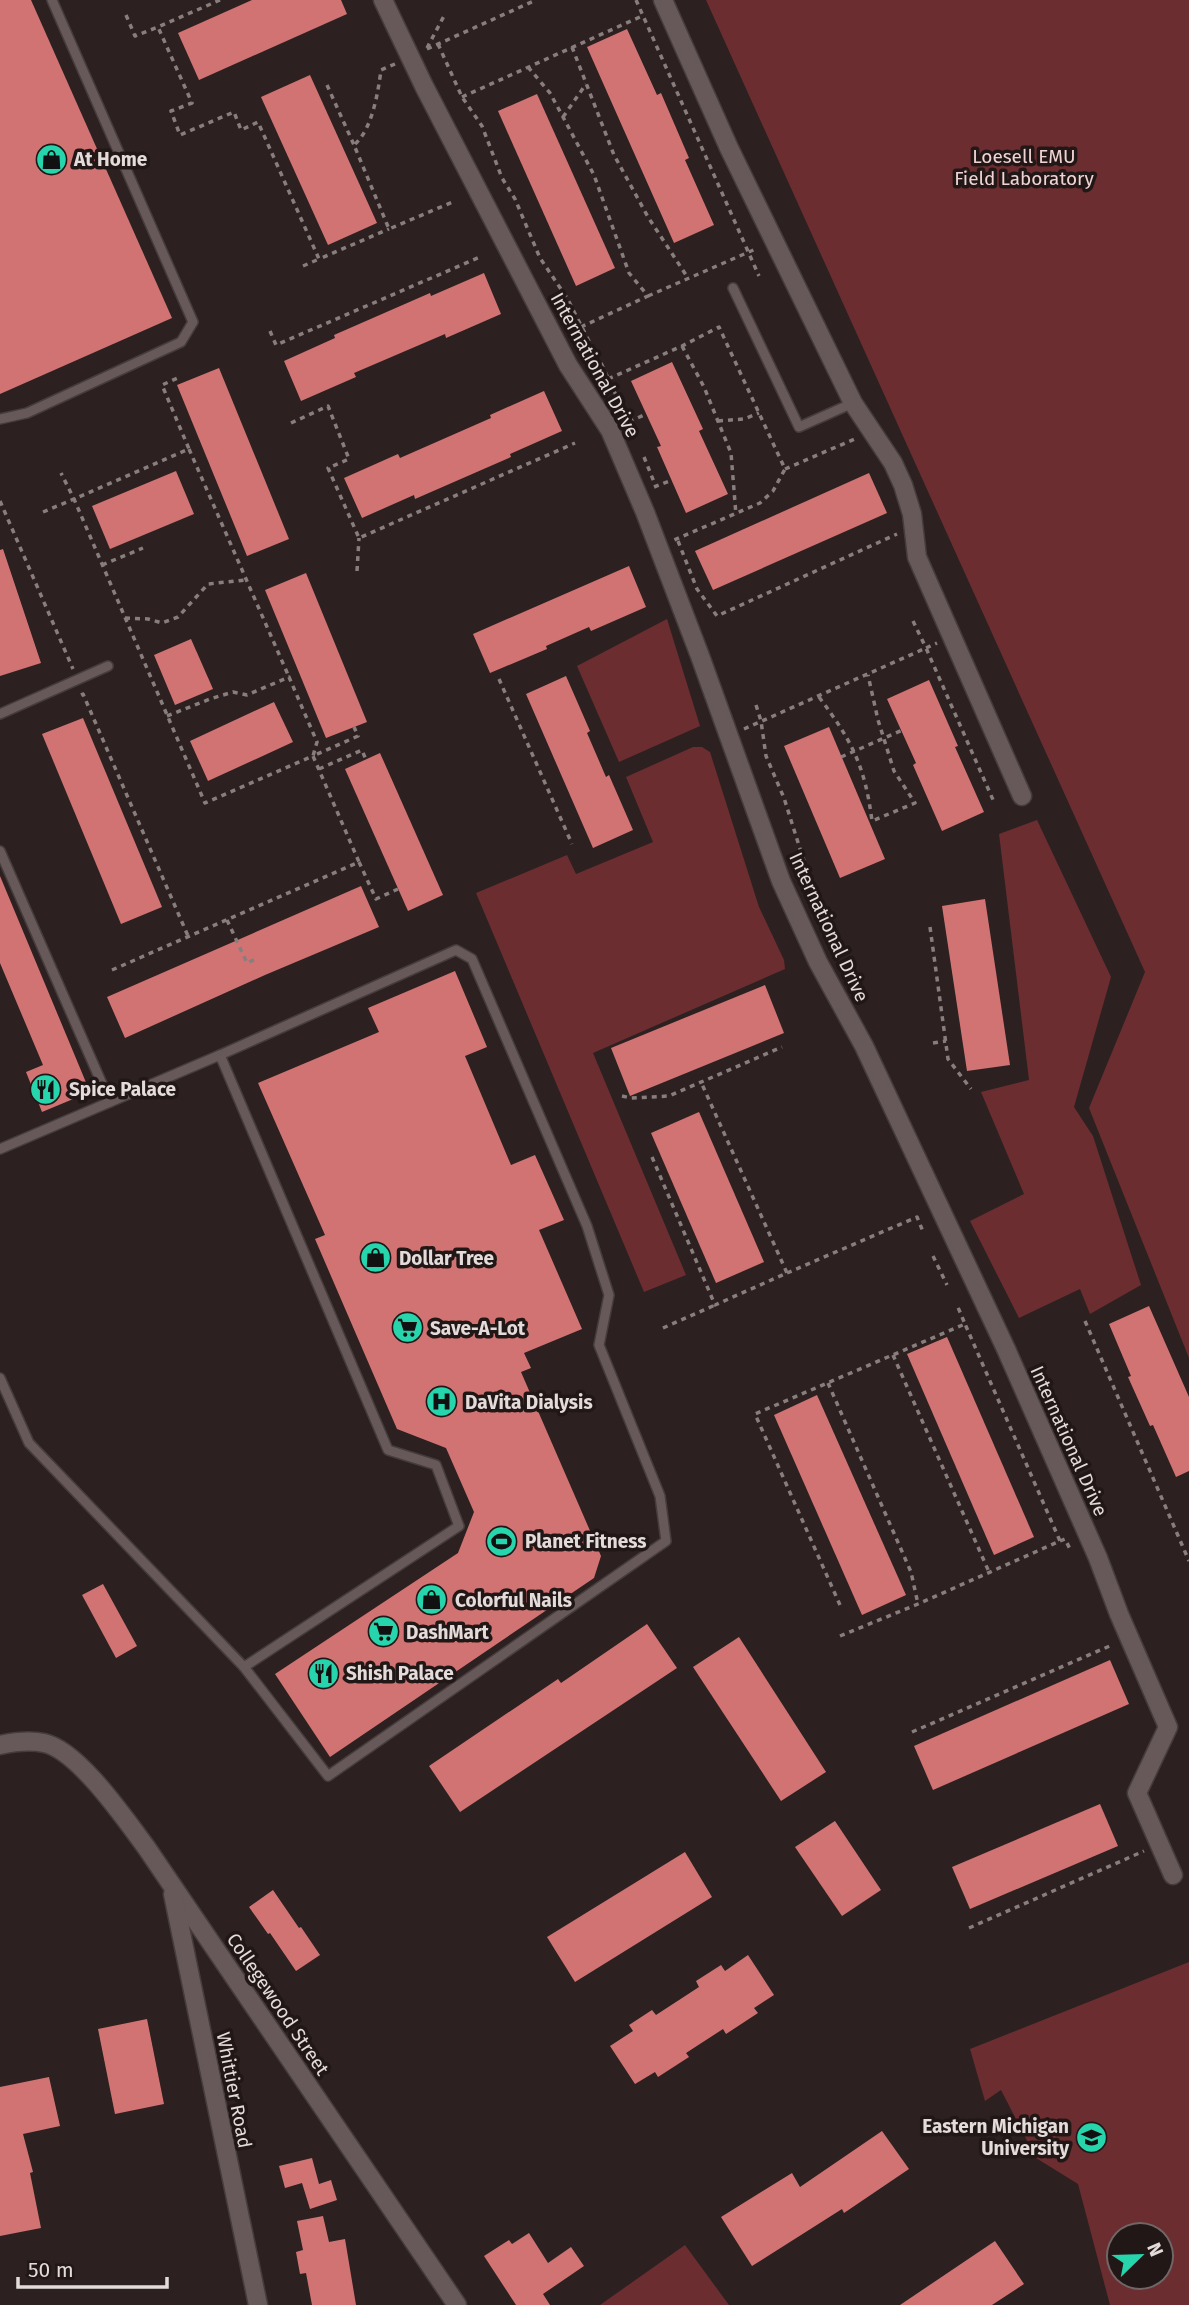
<svg xmlns="http://www.w3.org/2000/svg" width="1189" height="2305" font-family="'Fira Sans',sans-serif">
<style>
.green{fill:#6b2d2f;fill-rule:evenodd}
.building{fill:#d27373}
.lines{fill:none;stroke-linecap:round;stroke-linejoin:round}
.lane-casing{stroke:#463c3c;stroke-width:12}
.street-casing{stroke:#463c3c;stroke-width:21}
.path{stroke:#887e7d;stroke-width:3.5;stroke-dasharray:5 5;stroke-linecap:butt}
.lane{stroke:#675959;stroke-width:9}
.street{stroke:#675959;stroke-width:18}
.labels{text-anchor:middle;dominant-baseline:central;stroke-width:7;stroke-linejoin:round;paint-order:stroke}
.park-label{font-size:19px;fill:#efd4d3;stroke:#221717}
.poi-label{font-size:19px;font-weight:bold;fill:#e4dcdb;stroke:#221717;text-anchor:start}
.street-label{font-size:19px;fill:#e4dcdb;stroke:#221717}
</style>
<rect width="100%" height="100%" fill="#2c2120"/>
<g class="green">
<polygon points="706,0 1189,0 1189,1358 1089,1108 1145,972"/>
<polygon points="667,619 700,726 619,762 577,666"/>
<polygon points="693,747 702,747 710,752 759,907 784,960 785,969 593,1053 686,1275 644,1292 476,893 567,855 576,874 653,842 626,777"/>
<polygon points="1037,820 1111,977 1074,1107 1093,1136 1141,1285 1090,1314 1080,1289 1019,1318 970,1221 1024,1194 981,1092 1029,1080 999,834"/>
<path d="M1189 1962V2305H1110L1078 2184 1036 2158 1001 2090 985 2101 970 2049ZM1119 2235H1161V2277H1119Z"/>
<polygon points="685,2245 729,2305 600,2305"/>
</g>
<g class="building">
<polygon points="0,0 31,0 172,318 0,394"/>
<polygon points="252,0 341,0 347,14 199,80 178,33"/>
<polygon points="627,29 657,95 661,93 689,158 685,160 714,225 674,243 587,47"/>
<polygon points="310,75 377,223 328,245 261,97"/>
<polygon points="537,94 615,268 576,286 498,111"/>
<polygon points="484,273 501,314 446,338 445,334 354,373 356,377 301,401 284,361 335,338 334,335 430,293 431,296"/>
<polygon points="672,362 703,429 699,431 728,494 686,513 657,447 661,446 631,381"/>
<polygon points="219,368 289,539 247,556 177,385"/>
<polygon points="544,391 562,431 510,454 511,457 415,499 414,495 362,518 344,478 398,454 400,458 491,418 490,415"/>
<polygon points="176,471 194,514 110,549 92,506"/>
<polygon points="869,473 887,513 713,590 695,551"/>
<polygon points="3,549 41,663 0,676 0,550"/>
<polygon points="629,566 646,607 591,631 589,627 546,646 547,649 490,673 473,634"/>
<polygon points="306,573 367,722 326,738 265,590"/>
<polygon points="191,639 213,689 175,705 154,655"/>
<polygon points="566,676 590,731 587,733 606,777 609,775 633,830 593,848 526,694"/>
<polygon points="929,680 958,746 955,747 984,812 942,831 913,765 916,763 887,699"/>
<polygon points="274,702 293,742 208,781 190,741"/>
<polygon points="83,718 162,907 121,924 42,734"/>
<polygon points="829,727 885,859 840,878 784,746"/>
<polygon points="380,753 443,895 408,911 345,769"/>
<polygon points="0,876 90,1092 42,1112 26,1072 43,1065 0,963"/>
<polygon points="361,886 379,927 265,975 125,1038 107,997"/>
<polygon points="985,899 1010,1065 967,1071 942,906"/>
<polygon points="455,971 487,1047 465,1056 511,1165 535,1155 564,1220 539,1230 582,1329 524,1353 531,1368 521,1372 601,1556 594,1578 330,1757 275,1674 458,1553 474,1512 446,1448 397,1429 315,1239 325,1235 258,1083 379,1032 368,1008"/>
<polygon points="765,985 784,1033 630,1096 611,1048"/>
<polygon points="699,1112 764,1262 716,1283 651,1133"/>
<polygon points="1149,1306 1189,1397 1189,1471 1176,1477 1153,1425 1150,1426 1128,1377 1131,1376 1109,1324"/>
<polygon points="947,1337 1034,1537 994,1555 907,1354"/>
<polygon points="817,1395 906,1595 862,1615 774,1415"/>
<polygon points="103,1584 137,1646 116,1658 82,1595"/>
<polygon points="647,1624 677,1668 460,1812 429,1766 558,1679 561,1683"/>
<polygon points="739,1637 826,1772 781,1801 693,1667"/>
<polygon points="1110,1660 1129,1704 933,1790 914,1746"/>
<polygon points="1100,1804 1118,1846 970,1909 952,1867"/>
<polygon points="835,1821 881,1890 842,1916 795,1847"/>
<polygon points="685,1852 712,1897 575,1982 547,1937"/>
<polygon points="273,1890 299,1928 301,1927 320,1955 296,1971 270,1933 268,1934 249,1907"/>
<polygon points="748,1955 774,1995 754,2008 758,2013 726,2034 723,2029 686,2053 689,2057 658,2077 655,2072 635,2084 610,2046 633,2031 629,2025 652,2010 656,2015 699,1987 696,1981 721,1965 725,1971"/>
<polygon points="147,2019 164,2104 115,2114 98,2029"/>
<polygon points="49,2077 60,2126 23,2134 33,2172 30,2173 41,2228 0,2236 0,2087"/>
<polygon points="882,2131 909,2169 844,2213 842,2209 752,2266 721,2217 792,2173 800,2187"/>
<polygon points="312,2158 319,2184 331,2180 337,2200 310,2209 302,2183 285,2188 279,2166"/>
<polygon points="323,2216 329,2242 345,2239 356,2305 312,2305 306,2273 300,2274 296,2252 303,2250 297,2221"/>
<polygon points="529,2233 548,2263 571,2247 584,2266 543,2294 550,2305 516,2305 484,2256 509,2240 512,2244"/>
<polygon points="995,2241 1024,2284 992,2305 900,2305"/>
</g>
<g class="lines">
<defs>
<g id="lane">
<polyline points="733,288 799,427 853,403"/>
<polyline points="0,419 27,413 181,342 193,322 52,0"/>
<polyline points="0,714 108,666"/>
<polyline points="0,851 110,1102"/>
<polyline points="220,1055 456,950 472,959 587,1226 609,1295 599,1345 660,1496 666,1541 328,1776 244,1667"/>
<polyline points="0,1149 220,1055 388,1450 436,1465 459,1526 244,1667 29,1443 0,1378"/>
</g>
<g id="street">
<polyline points="383,0 424,86 568,365 610,430 645,512 700,656 781,881 818,962 864,1046 1006,1349 1098,1558 1119,1614 1168,1727 1137,1793 1173,1875"/>
<polyline points="663,0 729,148 853,403 893,463 903,485 912,514 917,557 1022,796"/>
<path d="M0 1745C14 1742 29 1740 44 1743 78 1750 125 1819 146 1847L457 2305"/>
<polyline points="173,1894 258,2305"/>
</g>
</defs>
<use href="#lane" class="lane-casing"/>
<use href="#street" class="street-casing"/>
<g class="path">
<polyline points="220,0 158,27 192,103 171,111 180,135 234,112 241,130 258,122 319,259 389,229"/>
<polyline points="636,0 759,276"/>
<polyline points="126,15 135,36 158,27"/>
<polyline points="438,44 462,97 482,126 502,178 515,199 540,258 567,298 590,343"/>
<polyline points="572,47 614,155 648,217 688,278"/>
<polyline points="427,48 445,14"/>
<polyline points="427,49 536,0"/>
<path d="M395 64 381 70C378 93 372 130 354 145L389 229 455 201"/>
<polyline points="528,67 550,93 563,117 594,175 629,273 648,296 570,332"/>
<polyline points="327,85 354,145"/>
<polyline points="462,97 642,16"/>
<polyline points="563,117 586,84"/>
<polyline points="303,266 319,259"/>
<polyline points="648,296 758,248"/>
<polyline points="270,331 276,345 480,257"/>
<polyline points="682,346 704,387 731,453 736,515"/>
<polyline points="601,363 628,421"/>
<polyline points="599,383 682,346 719,327 785,469 773,491 760,503 674,540"/>
<polyline points="718,421 744,419 759,413"/>
<polyline points="629,422 646,414"/>
<polyline points="291,423 328,406 349,459 328,468 359,538 575,443"/>
<polyline points="189,449 289,677"/>
<polyline points="644,457 654,482"/>
<polyline points="785,469 857,438"/>
<polyline points="654,487 672,480"/>
<polyline points="0,501 73,669"/>
<polyline points="43,512 74,499 61,473"/>
<polyline points="678,541 697,589 717,616 897,534"/>
<polyline points="102,565 143,548"/>
<polyline points="357,571 359,538"/>
<polyline points="125,618 148,619 162,623 178,617 208,584 245,580"/>
<polyline points="913,621 926,648 937,643"/>
<polyline points="499,679 572,844"/>
<polyline points="81,695 83,694 188,936"/>
<path d="M819 697C852 741 865 766 872 821L915 803 894 771 878 720 868 675"/>
<polyline points="756,705 761,721 766,756 784,798 802,855 836,945"/>
<polyline points="167,716 210,699 233,692 247,695 289,677 317,742 313,756 358,736 354,727"/>
<polyline points="744,729 926,648 994,802"/>
<polyline points="841,757 905,729"/>
<polyline points="319,769 362,750 366,760"/>
<polyline points="359,862 376,899 398,889"/>
<polyline points="227,920 247,963 258,958"/>
<polyline points="930,927 948,1059 971,1089"/>
<polyline points="112,970 359,862 313,756 205,803 74,499 189,449 162,385 180,377"/>
<polyline points="933,1043 946,1041"/>
<polyline points="622,1096 631,1098 669,1096 782,1047"/>
<polyline points="652,1157 715,1305 787,1273 701,1082"/>
<polyline points="933,1256 947,1285"/>
<polyline points="787,1273 917,1217 924,1234"/>
<polyline points="1085,1321 1189,1561"/>
<polyline points="663,1328 715,1305"/>
<polyline points="893,1355 989,1572"/>
<polyline points="828,1383 911,1572 918,1604"/>
<polyline points="1060,1541 1065,1539 1071,1551"/>
<polyline points="840,1605 755,1414 965,1324 957,1305"/>
<polyline points="840,1636 918,1604 1060,1541 965,1324"/>
<polyline points="912,1732 1112,1645"/>
<polyline points="969,1928 1144,1851"/>
</g>
<use href="#lane" class="lane"/>
<use href="#street" class="street"/>
</g>
<defs>
<symbol id="shop-disc" viewBox="-11 -11 22 22"><circle r="9.5" fill="#27d5ad" stroke="#221717"/><path d="M-5-2.5h2.3a2.7 3.5 0 0 1 5.4 0H5L5.5 6h-11ZM-1.5-2.5h3a1.5 2.3 0 0 0-3 0Z" fill="#111"/></symbol>
<symbol id="restaurant-disc" viewBox="-11 -11 22 22"><circle r="9.5" fill="#27d5ad" stroke="#221717"/><path d="M-5-6h1v4h1v-4h1v4h1v-4h1v5L-1.5 .5V6h-2V.5L-5-1ZM5-6V6H3V1.5H1.5Q1.5-4 5-6Z" fill="#111"/></symbol>
<symbol id="supermarket-disc" viewBox="-11 -11 22 22"><circle r="9.5" fill="#27d5ad" stroke="#221717"/><path d="M-6-5.5h2.5l.6 2H6L4.5 2H-2.5L-4.4-4H-6ZM-1.5 3.2a1.3 1.3 0 1 0 .1 0ZM3 3.2a1.3 1.3 0 1 0 .1 0Z" fill="#111"/></symbol>
<symbol id="hospital-disc" viewBox="-11 -11 22 22"><circle r="9.5" fill="#27d5ad" stroke="#221717"/><path d="M-5-5h3v3.5h4V-5h3V5h-3V1.5h-4V5h-3Z" fill="#111"/></symbol>
<symbol id="stadium-disc" viewBox="-11 -11 22 22"><circle r="9.5" fill="#27d5ad" stroke="#221717"/><path d="M0-5a6.5 5 0 1 0 0 10a6.5 5 0 1 0 0-10ZM-3.5-1.8h7v3.6h-7Z" fill="#111"/></symbol>
<symbol id="university-disc" viewBox="-11 -11 22 22"><circle r="9.5" fill="#27d5ad" stroke="#221717"/><path d="M0-5L7-2L0 1L-7-2ZM-4 1L0 2.5L4 1V4Q0 6-4 4Z" fill="#111"/></symbol>
</defs>
<g fill-rule="evenodd">
<use href="#shop-disc" x="34" y="142" width="35" height="35"/>
<use href="#restaurant-disc" x="28" y="1072" width="35" height="35"/>
<use href="#shop-disc" x="358" y="1240" width="35" height="35"/>
<use href="#supermarket-disc" x="390" y="1310" width="35" height="35"/>
<use href="#hospital-disc" x="424" y="1384" width="35" height="35"/>
<use href="#stadium-disc" x="484" y="1524" width="35" height="35"/>
<use href="#shop-disc" x="414" y="1582" width="35" height="35"/>
<use href="#supermarket-disc" x="366" y="1614" width="35" height="35"/>
<use href="#restaurant-disc" x="306" y="1656" width="35" height="35"/>
<use href="#university-disc" x="1074" y="2120" width="35" height="35"/>
</g>
<g class="labels">
<g class="park-label">
<text x="1024" y="156">Loesell EMU<tspan x="1024" dy="22">Field Laboratory</tspan></text>
</g>
<g class="poi-label">
<text x="74" y="159">At Home</text>
<text x="69" y="1089">Spice Palace</text>
<text x="399" y="1258">Dollar Tree</text>
<text x="430" y="1328">Save-A-Lot</text>
<text x="465" y="1402">DaVita Dialysis</text>
<text x="525" y="1541">Planet Fitness</text>
<text x="455" y="1600">Colorful Nails</text>
<text x="406" y="1632">DashMart</text>
<text x="346" y="1673">Shish Palace</text>
<text x="1069" y="2126" text-anchor="end">Eastern Michigan<tspan x="1069" dy="22">University</tspan></text>
</g>
<g class="street-label">
<text transform="translate(595 365) rotate(61)">International Drive</text>
<text transform="translate(829 927) rotate(65)">International Drive</text>
<text transform="translate(1069 1441) rotate(66)">International Drive</text>
<text transform="translate(278 2004) rotate(56)">Collegewood Street</text>
<text transform="translate(234 2090) rotate(79)">Whittier Road</text>
</g>
</g>
<g transform="translate(1140 2256) rotate(67)"><circle r="33" fill="#221717" stroke="#706665" stroke-width="2"/>
<path d="M0-5L12 26L0 18L-12 26Z" fill="#27d5ad"/>
<text y="-10" font-size="19" font-weight="bold" text-anchor="middle" fill="#e4dcdb">N</text>
</g>
<path d="M18 2277v10h149v-10" fill="none" stroke="#e4dcdb" stroke-width="3.5"/>
<text x="28" y="2277" font-size="21" fill="#e4dcdb" stroke="#221717" stroke-width="5" paint-order="stroke">50 m</text>
</svg>
